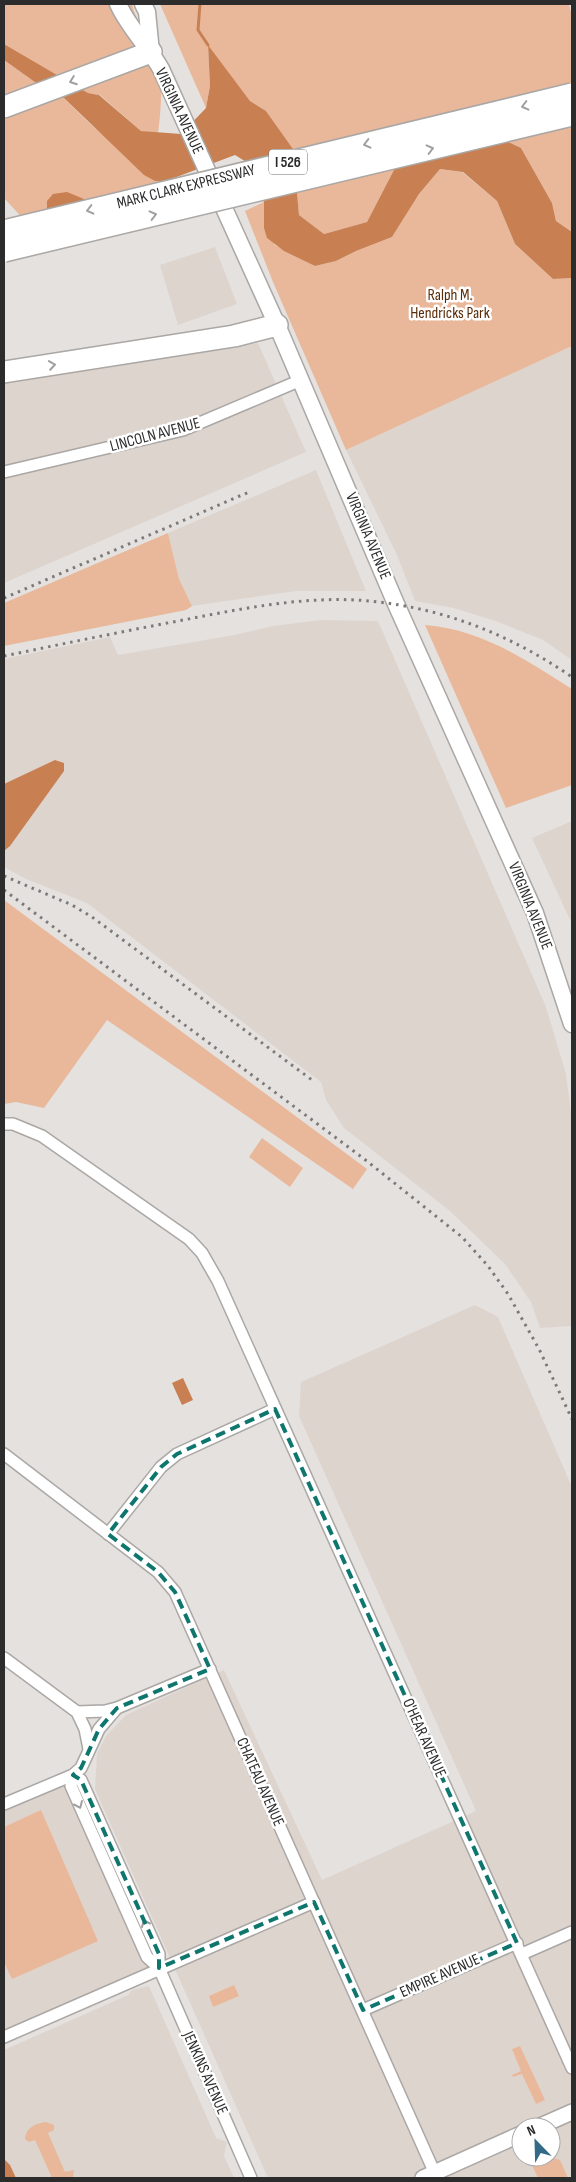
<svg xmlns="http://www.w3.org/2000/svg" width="576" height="2182" font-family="'Sofia Sans Condensed',sans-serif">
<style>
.built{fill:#ded4ce;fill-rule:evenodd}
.green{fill:#e9b89a}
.water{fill:#c88052}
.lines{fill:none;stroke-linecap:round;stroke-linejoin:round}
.stream{stroke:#c88052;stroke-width:3}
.minor-casing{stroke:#aaa7a5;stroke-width:14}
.tertiary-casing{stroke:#aaa7a5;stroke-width:18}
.secondary-casing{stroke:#aaa7a5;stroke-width:19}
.motorway-casing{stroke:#aaa7a5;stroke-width:24}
.minor{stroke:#fff;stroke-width:11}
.tertiary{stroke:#fff;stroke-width:15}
.secondary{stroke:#fff;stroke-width:16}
.motorway{stroke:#fff;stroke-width:21}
.rail{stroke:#7c7a79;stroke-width:3;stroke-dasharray:2.5 5;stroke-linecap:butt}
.motorway-bridge-casing{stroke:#aaa7a5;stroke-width:24;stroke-linecap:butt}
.motorway-bridge{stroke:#fff;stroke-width:21}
.oneway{stroke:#a0a0a0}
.marked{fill:none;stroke:#0f766e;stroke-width:4;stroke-dasharray:10 6;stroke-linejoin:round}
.labels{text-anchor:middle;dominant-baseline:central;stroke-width:5;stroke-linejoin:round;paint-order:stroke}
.shield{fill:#fff;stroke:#6c6b6b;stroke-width:1}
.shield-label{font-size:15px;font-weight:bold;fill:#2d2c2c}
.street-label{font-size:16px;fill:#2d2c2c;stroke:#fff}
.park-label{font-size:16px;fill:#5b2c08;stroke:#fff}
</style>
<rect width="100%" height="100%" fill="#e4e1df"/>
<g class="built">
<polygon points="215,247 237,304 178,325 160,265"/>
<polygon points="258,343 306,452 4,583 4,382"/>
<polygon points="572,346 572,660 543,640 498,622 454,608 415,601 397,555 346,450"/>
<polygon points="316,470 366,591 296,591 192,606 179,579 168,533"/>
<polygon points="320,620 378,621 546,1007 566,1074 572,1121 572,1326 540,1328 531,1302 505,1264 450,1211 344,1128 326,1100 321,1082 87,903 26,879 4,867 4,659 110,637 118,655 234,635 273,626"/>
<polygon points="572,821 572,924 532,838"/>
<path d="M475 1305 498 1317 572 1487V2178H268L106 1814 95 1789 97 1754 106 1736 126 1715 224 1670 322 1880 476 1811 299 1416 301 1382ZM521 2127H551V2157H521Z"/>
<polygon points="73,1775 71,1786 147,1957 159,1968 4,2037 4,1804"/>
<polygon points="149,1986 216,2138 227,2142 224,2156 234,2178 4,2178 4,2050 128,1995 132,1990"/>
</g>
<g class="green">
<path d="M4 4H132C136 23 149 38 156 56 164 75 161 113 158 133L141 131 100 95 88 93 4 44Z"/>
<polygon points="160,4 569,4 572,16 572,232 556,221 552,203 521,148 396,166 367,222 324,234 299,215 293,149 266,111 250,101 208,46 210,86 206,108"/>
<polygon points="4,60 39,85 64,98 87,121 155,181 166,181 28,224 4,198"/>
<polygon points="440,169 462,172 497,201 515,244 553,279 572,278 572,346 346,450 273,282 245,211 264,202 264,215 275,245 315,266 336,261 356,251 392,237 419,194"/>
<polygon points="168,533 179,579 192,606 186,610 4,646 4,603"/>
<path d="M425 625C481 629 526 660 572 689V785L506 808Z"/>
<polygon points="4,900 367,1169 353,1189 107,1020 44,1108 16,1102 4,1104"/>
<polygon points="262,1138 303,1168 290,1187 249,1157"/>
<polygon points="41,1810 98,1941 12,1979 4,1962 4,1827"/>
<polygon points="234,1985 239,1996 213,2007 209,1996"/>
<polygon points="520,2046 545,2100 536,2104 522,2074 513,2077 512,2075 521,2071 512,2049"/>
<path d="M46 2122 54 2125V2130L48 2133 65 2172 74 2170 73 2178H52L35 2140 29 2142 25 2139C26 2127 35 2124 46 2122Z"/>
<polygon points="528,2157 550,2157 560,2160 568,2178 538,2178"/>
</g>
<g class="water">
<polygon points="4,44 88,93 99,95 141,131 181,134 206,108 210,86 208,45 250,101 266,111 293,149 299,215 324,234 367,222 396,166 491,134 521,148 552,203 556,221 572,232 572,278 553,279 515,244 497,201 463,172 440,169 419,194 392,237 356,251 336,261 315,266 284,251 267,238 264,228 264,202 248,163 235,155 166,181 155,181 144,175 64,98 39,85 4,60"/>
<polygon points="67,192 101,206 47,213 47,201 53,194"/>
<polygon points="55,760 64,763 64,771 10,846 4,851 4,784"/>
<polygon points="183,1378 193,1400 182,1405 172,1383"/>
<polygon points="4,2159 10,2165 16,2178 4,2178"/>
</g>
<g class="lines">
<polyline class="stream" points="200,4 198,30 208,45"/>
<defs>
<g id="minor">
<polyline points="4,472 183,430 301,380"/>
<polyline points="4,1124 13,1124 42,1136 189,1239 202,1253 218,1281 572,2068"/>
<polyline points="4,1454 158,1572 175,1592 437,2178"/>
<polyline points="108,1534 161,1467 177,1454 275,1409"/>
<polyline points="4,1658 77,1712 85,1729 89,1749"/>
<polyline points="77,1712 105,1711 117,1708"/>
<polyline points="4,1804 73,1775 81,1768 99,1729 117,1708 210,1669"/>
<polyline points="522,1954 572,1932"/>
<polyline points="159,1968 147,1957 71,1786 73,1775 81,1780 159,1954 159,1968 251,2178"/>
<polyline points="363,2010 517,1943"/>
<polyline points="4,2037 314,1902"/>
</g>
<g id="tertiary">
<polyline points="538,2127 572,2112"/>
<polyline points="423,2178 521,2134"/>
</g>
<g id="secondary">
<path d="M118 4C129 28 148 46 161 69L277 325 396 604 535 913 572 1024"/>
<polyline points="143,4 147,12 151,52"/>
</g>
<g id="motorway">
<polyline points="4,107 151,52"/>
<polyline points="4,372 234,336 277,325"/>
</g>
</defs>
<use href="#minor" class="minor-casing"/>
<use href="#tertiary" class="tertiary-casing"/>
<use href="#secondary" class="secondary-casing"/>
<use href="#motorway" class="motorway-casing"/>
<use href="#minor" class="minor"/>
<use href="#tertiary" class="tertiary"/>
<use href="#secondary" class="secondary"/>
<use href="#motorway" class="motorway"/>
<g class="rail">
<polyline points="4,598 249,492"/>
<path d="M4 656C62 644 120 632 178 621 240 609 306 595 369 601 444 608 511 635 572 677"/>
<polyline points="4,876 72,905 92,917 312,1080"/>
<polyline points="4,890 363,1158 462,1237 488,1266 508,1294 539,1349 572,1419"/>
</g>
<defs>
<g id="motorway-bridge">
<polyline points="4,231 572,94"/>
<polyline points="4,251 572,115"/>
</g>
</defs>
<use href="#motorway-bridge" class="motorway-bridge-casing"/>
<use href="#motorway-bridge" class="motorway-bridge"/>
</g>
<defs><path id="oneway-chevron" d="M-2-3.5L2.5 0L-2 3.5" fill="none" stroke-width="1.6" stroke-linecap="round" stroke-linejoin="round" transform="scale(1.25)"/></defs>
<g class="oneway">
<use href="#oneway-chevron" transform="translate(73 81) rotate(160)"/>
<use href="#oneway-chevron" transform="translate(525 106) rotate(166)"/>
<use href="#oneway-chevron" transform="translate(367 144) rotate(166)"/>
<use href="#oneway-chevron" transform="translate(430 149) rotate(-14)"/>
<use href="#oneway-chevron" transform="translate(90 210) rotate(166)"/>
<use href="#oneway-chevron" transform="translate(153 215) rotate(-14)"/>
<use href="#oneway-chevron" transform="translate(52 365) rotate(-9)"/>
<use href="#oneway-chevron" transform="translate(79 1805) rotate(66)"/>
<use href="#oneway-chevron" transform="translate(145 1923) rotate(-114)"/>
</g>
<path class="marked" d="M275 1409 517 1943 363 2010 314 1902 159 1968V1954L81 1780 73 1775 81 1768 99 1729 117 1708 210 1669 175 1592 158 1572 108 1534 161 1467 177 1454Z"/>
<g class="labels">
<rect class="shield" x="269" y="149.5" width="38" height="25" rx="4"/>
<g class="shield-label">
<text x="288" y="162">I 526</text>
</g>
<g class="street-label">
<text transform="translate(179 111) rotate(65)">VIRGINIA AVENUE</text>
<text transform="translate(186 187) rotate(-14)">MARK CLARK EXPRESSWAY</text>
<text transform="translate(155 435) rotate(-15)">LINCOLN AVENUE</text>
<text transform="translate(368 536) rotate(67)">VIRGINIA AVENUE</text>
<text transform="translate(530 906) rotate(68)">VIRGINIA AVENUE</text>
<text transform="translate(424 1738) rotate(66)">O'HEAR AVENUE</text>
<text transform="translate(260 1782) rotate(66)">CHATEAU AVENUE</text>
<text transform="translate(440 1976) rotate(-24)">EMPIRE AVENUE</text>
<text transform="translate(205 2073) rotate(66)">JENKINS AVENUE</text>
</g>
<g class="park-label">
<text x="450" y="295">Ralph M.<tspan x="450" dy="18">Hendricks Park</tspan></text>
</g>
</g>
<rect width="576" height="2182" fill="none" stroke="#2d2c2c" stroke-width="10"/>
<g transform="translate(536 2142) rotate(337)"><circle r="24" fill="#ffffff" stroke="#ababab"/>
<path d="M0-4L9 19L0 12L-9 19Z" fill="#336a85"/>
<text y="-8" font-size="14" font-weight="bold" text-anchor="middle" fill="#2d2c2c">N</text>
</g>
</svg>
